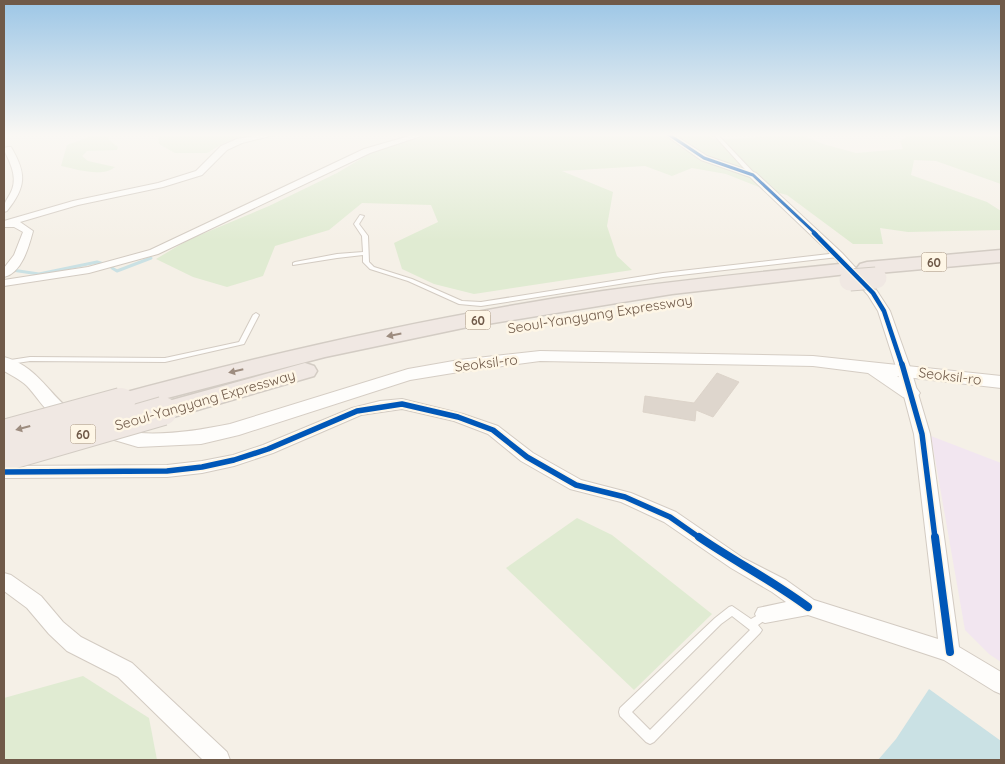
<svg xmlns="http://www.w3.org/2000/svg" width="1005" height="764" font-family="Quicksand,sans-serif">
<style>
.education{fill:#f2e6f0}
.green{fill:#e0ebd2}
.water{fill:#cae1e4}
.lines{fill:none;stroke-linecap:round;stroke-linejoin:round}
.stream{stroke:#cae1e4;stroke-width:3}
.building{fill:#ded6cd;stroke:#ddd4ca}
.lane-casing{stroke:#d3cbc2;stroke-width:2}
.street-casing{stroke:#d3cbc2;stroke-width:2}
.secondary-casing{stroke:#d5cdc4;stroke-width:2}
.highway-casing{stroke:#d3ccc4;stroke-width:3}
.lane{fill:#fefdfb;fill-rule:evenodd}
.street{fill:#fefdfb;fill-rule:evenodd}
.secondary{fill:#fefdfb;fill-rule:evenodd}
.highway{fill:#f0e8e3;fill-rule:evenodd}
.highway-bridge-far1-casing{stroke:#d3ccc4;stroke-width:23;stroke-linecap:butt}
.highway-bridge-casing{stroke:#d3ccc4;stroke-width:30;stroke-linecap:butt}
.highway-bridge-far1{stroke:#f0e8e3;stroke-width:21}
.highway-bridge{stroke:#f0e8e3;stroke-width:28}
.cycleway-far3-casing{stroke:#fef6e6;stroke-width:5}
.cycleway-far2-casing{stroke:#fef6e6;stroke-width:7}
.cycleway-far1-casing{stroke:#fef6e6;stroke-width:9}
.cycleway-casing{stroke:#fef6e6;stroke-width:11}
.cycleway-far3{stroke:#0057b8;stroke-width:3}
.cycleway-far2{stroke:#0057b8;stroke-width:4.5}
.cycleway-far1{stroke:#0057b8;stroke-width:5.5}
.cycleway{stroke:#0057b8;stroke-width:8}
.oneway{fill:#9d8c7f}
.labels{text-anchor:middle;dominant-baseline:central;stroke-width:5;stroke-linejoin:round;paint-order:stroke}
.shield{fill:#fef6e6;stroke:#9b8978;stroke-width:1}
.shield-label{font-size:12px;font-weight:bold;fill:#705a49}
.street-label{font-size:14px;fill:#705a49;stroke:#fef6e6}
</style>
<rect width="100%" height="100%" fill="#f5f0e7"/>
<polygon class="education" points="931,436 1001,463 1001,662 989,654 965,630"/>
<g class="green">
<path d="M93 134H108L109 140 118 147 117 150 87 151 82 156 88 161 115 167C102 178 76 169 61 166L67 145 89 137Z"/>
<polygon points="158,134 241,134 241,138 222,144 207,153 175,153 159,144"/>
<polygon points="434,134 705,134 716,140 799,134 823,144 856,153 903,149 900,141 911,134 1001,134 1001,184 936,161 914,160 911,175 987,202 1001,211 1001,230 908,232 880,228 883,244 853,244 787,195 764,189 726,174 692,168 672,176 645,166 562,171 613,192 607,226 617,256 632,270 474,294 434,284 402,269 394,243 438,222 431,205 362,203 329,230 275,246 263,276 227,287 193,277 156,259 188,240 269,206 337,173 376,150"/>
<polygon points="577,518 612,535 712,614 634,690 506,568"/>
<polygon points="83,676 149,718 157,760 4,760 4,698"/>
</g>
<polygon class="water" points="929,689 1001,741 1001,760 878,760 896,739"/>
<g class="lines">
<g class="stream">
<polyline points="112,268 117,271 151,258"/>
<polyline points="12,270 39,274 97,262 104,264"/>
</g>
</g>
<polygon class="building" points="717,373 739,382 713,417 696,410 695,421 643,412 645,396 694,403"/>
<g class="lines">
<defs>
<g id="lane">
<polygon points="713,134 717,134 755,174 755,176 751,176"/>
<polygon points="360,215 364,216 359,224 368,236 369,262 374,267 412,279 462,301 481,302 663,273 838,253 841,255 838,257 663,277 481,306 459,304 408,281 370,269 363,262 363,255 337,258 293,265 293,263 295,262 337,254 363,252 362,236 354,224"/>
<polygon points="256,313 259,315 244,344 165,362 30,361 4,365 4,361 30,357 165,358 239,342 253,315"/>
<path d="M732 606 751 619 765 611 768 612 770 615 768 618 758 625 762 630 760 633 654 742 650 744 646 742 620 716 619 712 620 708 715 618 729 607ZM732 616 750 630 650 730 632 712 721 624Z"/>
</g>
<g id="street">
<path d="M265 134H279L242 143 227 150 202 175 163 187 78 205 20 222 33 231C29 246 22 273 4 277V268L14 255 23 232 14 227H4V221L73 201 158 183 196 171 221 146 237 139Z"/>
<polygon points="416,134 427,134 370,153 158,254 89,273 4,286 4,280 88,267 150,250 364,149"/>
<polygon points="664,134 673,134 707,156 756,173 842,253 877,291 890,311 911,370 930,434 959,647 1001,672 1001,694 994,691 944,660 808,615 765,623 758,620 755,614 758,608 786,602 772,592 731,568 664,522 621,502 570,489 521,461 488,434 454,421 402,409 361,415 273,453 234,466 202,473 167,477 4,478 4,466 167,465 202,461 233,455 263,445 352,408 380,401 402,399 463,414 498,426 533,453 581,480 631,493 676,512 743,558 786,580 814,600 938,639 914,434 897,370 878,311 868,295 834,257 750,177 701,160"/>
<path d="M8 147H11C27 174 26 187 7 211L4 212C3 204 6 201 10 194 18 180 12 166 5 152H4V148Z"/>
<polygon points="4,573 11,575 41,596 63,622 81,637 132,663 227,752 230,760 203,760 118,677 67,651 49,634 27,608 4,591"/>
</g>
<g id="secondary">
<path d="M540 351 813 356 1001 376V388L897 376 917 389 920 393 917 397 910 399 903 397 868 373 813 366 540 361 459 372 410 380 239 435 201 444 138 447 94 434 91 429 94 424C109 420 124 432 139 433 169 435 201 430 230 424L408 369 459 360Z"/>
<path d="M4 357C36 366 46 390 69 409 75 414 81 413 85 420L82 425C57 432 42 402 27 386 21 380 11 375 4 371Z"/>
</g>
<g id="highway">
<polygon points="1001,250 1001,262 867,274 860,272 857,268 860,264 867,262"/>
<path d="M840 264 847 266 850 270 847 274 672 294 463 328 325 357 121 410 112 408 108 402 112 396C274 352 438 315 603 291 682 280 761 272 840 264Z"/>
<polygon points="305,363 314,366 317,371 314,376 163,420 154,417 150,411 154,405"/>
</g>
</defs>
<use href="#lane" class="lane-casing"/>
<use href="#street" class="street-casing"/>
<use href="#secondary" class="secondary-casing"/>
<use href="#highway" class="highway-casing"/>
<use href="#lane" class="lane"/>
<use href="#street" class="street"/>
<use href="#secondary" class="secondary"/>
<use href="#highway" class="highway"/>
<defs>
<polyline id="highway-bridge-far1" points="850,280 876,278"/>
<g id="highway-bridge">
<polyline points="4,434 121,402"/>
<polyline points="4,457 163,411"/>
</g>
</defs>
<use href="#highway-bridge-far1" class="highway-bridge-far1-casing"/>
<use href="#highway-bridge" class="highway-bridge-casing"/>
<use href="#highway-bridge-far1" class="highway-bridge-far1"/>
<use href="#highway-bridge" class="highway-bridge"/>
<defs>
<polyline id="cycleway-far3" points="668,134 704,158 753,175 816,234"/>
<polyline id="cycleway-far2" points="814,233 873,293 884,311 902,365"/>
<g id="cycleway-far1">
<polyline points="902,364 922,434 935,538"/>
<polyline points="4,472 167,471 202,467 234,460 268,449 357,411 402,404 458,417 493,430 527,457 576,485 625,497 670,517 700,538"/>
</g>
<g id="cycleway">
<path d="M699 537C734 561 773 581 808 607"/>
<polyline points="935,537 950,652"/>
</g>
</defs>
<use href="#cycleway-far3" class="cycleway-far3-casing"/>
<use href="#cycleway-far2" class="cycleway-far2-casing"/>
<use href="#cycleway-far1" class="cycleway-far1-casing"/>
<use href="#cycleway" class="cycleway-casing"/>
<use href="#cycleway-far3" class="cycleway-far3"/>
<use href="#cycleway-far2" class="cycleway-far2"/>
<use href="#cycleway-far1" class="cycleway-far1"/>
<use href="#cycleway" class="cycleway"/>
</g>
<defs><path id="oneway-solid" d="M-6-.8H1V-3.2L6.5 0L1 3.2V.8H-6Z" transform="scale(1.25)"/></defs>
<g class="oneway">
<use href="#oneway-solid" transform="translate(394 335) rotate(169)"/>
<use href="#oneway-solid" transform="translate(236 371) rotate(167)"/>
<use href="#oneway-solid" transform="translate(23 428) rotate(165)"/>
</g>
<linearGradient id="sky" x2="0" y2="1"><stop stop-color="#9cc6e6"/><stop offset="0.56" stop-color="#faf8f4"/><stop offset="1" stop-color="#faf8f4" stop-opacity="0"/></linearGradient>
<rect width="1005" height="241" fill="url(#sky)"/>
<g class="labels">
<g class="shield">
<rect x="921.5" y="252.5" width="25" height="19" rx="4"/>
<rect x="465.5" y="310.5" width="25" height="19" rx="4"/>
<rect x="70.5" y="424.5" width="25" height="19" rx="4"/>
</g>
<g class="shield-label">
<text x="934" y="262">60</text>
<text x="478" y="320">60</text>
<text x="83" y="434">60</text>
</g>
<g class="street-label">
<text transform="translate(600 314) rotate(-9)">Seoul-Yangyang Expressway</text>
<text transform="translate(486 363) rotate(-7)">Seoksil-ro</text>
<text transform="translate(950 376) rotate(7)">Seoksil-ro</text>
<text transform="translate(205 400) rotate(-16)">Seoul-Yangyang Expressway</text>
</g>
</g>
<rect width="1005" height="764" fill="none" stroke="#705a49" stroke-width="10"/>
</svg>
